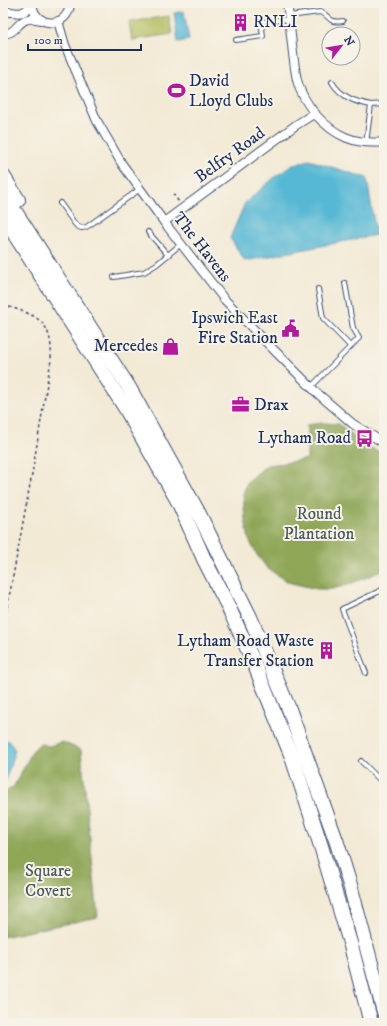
<svg xmlns="http://www.w3.org/2000/svg" width="387" height="1026" font-family="'IM FELL DW Pica',serif">
<style>
.green{fill:#b3bf61;stroke:#677760}
.forest{fill:#8ea657;stroke:#546a5a}
.water{fill:#56b8d4;stroke:#387499}
.lines{fill:none;stroke-linecap:round;stroke-linejoin:round}
.service-casing{stroke:#3b4b70;stroke-width:6}
.minor-casing{stroke:#3b4b70;stroke-width:10}
.trunk-casing{stroke:#3b4b70;stroke-width:16}
.path{stroke:#3b4b70;stroke-width:1.5;stroke-dasharray:3 3;stroke-linecap:butt}
.service{stroke:#fff;stroke-width:4}
.minor{stroke:#fff;stroke-width:8}
.trunk{stroke:#fff;stroke-width:14}
.labels{text-anchor:middle;dominant-baseline:central;stroke-width:4;stroke-linejoin:round;paint-order:stroke}
.poi-label{font-size:17px;fill:#1b2f5e;stroke:#f7f3e8;text-anchor:end}
.street-label{font-size:17px;fill:#1b2f5e;stroke:#f7f3e8}
.park-label{font-size:17px;fill:#495a5f;stroke:#f7f3e8}
</style>
<rect width="100%" height="100%" fill="#f7f3e8"/>
<filter id="ink" filterUnits="userSpaceOnUse"><feTurbulence type="fractalNoise" baseFrequency=".025" numOctaves="2"/><feDisplacementMap in="SourceGraphic" scale="8" xChannelSelector="R" yChannelSelector="G"/><feConvolveMatrix kernelMatrix="1 2 1 2 8 2 1 2 1" color-interpolation-filters="sRGB"/></filter>
<filter id="wash" filterUnits="userSpaceOnUse"><feTurbulence type="fractalNoise" baseFrequency=".012" numOctaves="4" result="noise"/><feDisplacementMap in="SourceGraphic" scale="16" xChannelSelector="R" yChannelSelector="G"/><feGaussianBlur stdDeviation="0.9" result="paint"/><feColorMatrix in="noise" values="0 0 0 0 0 0 0 0 0 0 0 0 0 0 0 0 0 1.4 0 .05"/><feComposite in="paint" operator="in"/></filter>
<g filter="url(#wash)">
<rect width="100%" height="100%" fill="#f3ead5"/>
<polygon class="green" points="169,16 172,34 132,40 129,22"/>
<g class="forest">
<polygon points="322,423 339,424 368,447 384,454 384,570 348,585 332,589 317,589 291,583 280,577 267,568 257,555 249,540 245,519 243,494 247,482 267,465 284,463 307,459 307,425"/>
<polygon points="62,742 81,750 98,917 3,937 3,794 14,786 33,750 38,745 42,744 49,746"/>
</g>
<g class="water">
<polygon points="184,11 189,40 178,42 174,13"/>
<polygon points="309,160 367,178 376,235 245,261 230,238 245,203 276,176 293,165"/>
<polygon points="3,739 9,741 15,750 5,782 3,785"/>
</g>
</g>
<g filter="url(#ink)">
<g class="lines">
<defs>
<g id="service">
<path d="M289 16 320 12C331 15 327 24 343 21"/>
<polyline points="236,40 263,36 261,22 289,19"/>
<path d="M332 82C341 97 355 102 371 105L366 143"/>
<polyline points="371,105 384,104"/>
<path d="M60 203 75 224C79 229 83 229 88 226L140 189"/>
<polyline points="148,232 168,255"/>
<polyline points="114,277 144,272 157,264 181,244"/>
<polyline points="318,289 323,318 350,346"/>
<polyline points="311,387 359,338 353,328 345,283"/>
<polyline points="366,673 342,609 384,589"/>
<polyline points="361,761 384,784"/>
</g>
<g id="minor">
<path d="M32 3C34 29 69 29 70 3"/>
<path d="M287 3C291 28 292 55 297 80 300 93 307 104 316 115 335 136 355 145 384 142"/>
<path d="M3 12C17 10 20 19 32 4"/>
<polyline points="58,21 65,45 97,121 122,164 164,222 224,299 273,349 316,392 353,424 384,443"/>
<path d="M3 33C16 35 17 21 28 19 32 18 37 19 42 20"/>
<polyline points="164,222 296,125 315,113"/>
</g>
<g id="trunk">
<polyline points="3,176 18,200"/>
<polyline points="3,193 128,386 199,514 250,617 289,709 337,843 350,885 384,1012"/>
<polyline points="3,216 126,409 178,501 204,559 227,604 254,663 292,757 321,846 351,946 371,1023"/>
</g>
</defs>
<use href="#service" class="service-casing"/>
<use href="#minor" class="minor-casing"/>
<use href="#trunk" class="trunk-casing"/>
<g class="path">
<polyline points="173,194 179,202"/>
<path d="M3 305C37 315 53 320 51 360L32 474 3 630"/>
</g>
<use href="#service" class="service"/>
<use href="#minor" class="minor"/>
<use href="#trunk" class="trunk"/>
</g>
</g>
<defs>
<symbol id="building-bare" viewBox="-9 -9 18 18"><path d="M-4-6H4V6H1V3H-1V6H-4ZM-2.5-4.3h1.7v1.8h-1.7ZM.8-4.3h1.7v1.8H.8ZM-2.5-1h1.7V.8h-1.7ZM.8-1h1.7V.8H.8Z" fill="#b5179e" stroke="#f7f3e8" stroke-width="2.5" paint-order="stroke"/></symbol>
<symbol id="stadium-bare" viewBox="-9 -9 18 18"><path d="M0-5a6.5 5 0 1 0 0 10a6.5 5 0 1 0 0-10ZM-3.5-1.8h7v3.6h-7Z" fill="#b5179e" stroke="#f7f3e8" stroke-width="2.5" paint-order="stroke"/></symbol>
<symbol id="civic-bare" viewBox="-9 -9 18 18"><path d="M-.6-6.5H3V-4.5H.6V-3L4-1V1h2V6H-6V1h2V-1L-.6-3ZM-1.2 2.5V6h2.4V2.5Z" fill="#b5179e" stroke="#f7f3e8" stroke-width="2.5" paint-order="stroke"/></symbol>
<symbol id="shop-bare" viewBox="-9 -9 18 18"><path d="M-5-2.5h2.3a2.7 3.5 0 0 1 5.4 0H5L5.5 6h-11ZM-1.5-2.5h3a1.5 2.3 0 0 0-3 0Z" fill="#b5179e" stroke="#f7f3e8" stroke-width="2.5" paint-order="stroke"/></symbol>
<symbol id="office-bare" viewBox="-9 -9 18 18"><path d="M-6-3h4V-5.5h4V-3h4V5H-6ZM-1-4.5V-3h2v-1.5ZM-6 0V1H6V0Z" fill="#b5179e" stroke="#f7f3e8" stroke-width="2.5" paint-order="stroke"/></symbol>
<symbol id="bus-bare" viewBox="-9 -9 18 18"><path d="M-5-6H5V4H4V6H2V4H-2V6H-4V4H-5ZM-3.5-4V0h7V-4ZM-3.5 1.2v1.5H-2V1.2ZM2 1.2v1.5H3.5V1.2Z" fill="#b5179e" stroke="#f7f3e8" stroke-width="2.5" paint-order="stroke"/></symbol>
</defs>
<g fill-rule="evenodd">
<use href="#building-bare" x="228" y="10" width="25" height="25"/>
<use href="#stadium-bare" x="164" y="78" width="25" height="25"/>
<use href="#civic-bare" x="278" y="316" width="25" height="25"/>
<use href="#shop-bare" x="158" y="334" width="25" height="25"/>
<use href="#office-bare" x="228" y="392" width="25" height="25"/>
<use href="#bus-bare" x="352" y="426" width="25" height="25"/>
<use href="#building-bare" x="314" y="638" width="25" height="25"/>
</g>
<g class="labels">
<g class="poi-label">
<text x="253" y="22" text-anchor="start">RNLI</text>
<text x="189" y="81" text-anchor="start">David<tspan x="189" dy="20">Lloyd Clubs</tspan></text>
<text x="278" y="318">Ipswich East<tspan x="278" dy="20">Fire Station</tspan></text>
<text x="158" y="346">Mercedes</text>
<text x="254" y="405" text-anchor="start">Drax</text>
<text x="351" y="438">Lytham Road</text>
<text x="314" y="641">Lytham Road Waste<tspan x="314" dy="20">Transfer Station</tspan></text>
</g>
<g class="street-label">
<text transform="translate(230 155) rotate(-36)">Belfry Road</text>
<text transform="translate(202 247) rotate(52)">The Havens</text>
</g>
<g class="park-label">
<text x="319" y="514">Round<tspan x="319" dy="20">Plantation</tspan></text>
<text x="48" y="871">Square<tspan x="48" dy="20">Covert</tspan></text>
</g>
</g>
<rect width="387" height="1026" fill="none" stroke="#f7f3e8" stroke-width="16"/>
<g transform="translate(341 46) rotate(59)"><circle r="19" fill="#f7f3e8" stroke="#9fa5b1"/>
<path d="M0-3L7 15L0 10L-7 15Z" fill="#b5179e"/>
<text y="-6" font-size="11" font-weight="bold" text-anchor="middle" fill="#1b2f5e">N</text>
</g>
<path d="M28 44v6h113v-6" fill="none" stroke="#1b2f5e" stroke-width="2"/>
<text x="34" y="44" font-size="12" fill="#1b2f5e" stroke="#f7f3e8" stroke-width="3" paint-order="stroke">100 m</text>
</svg>
